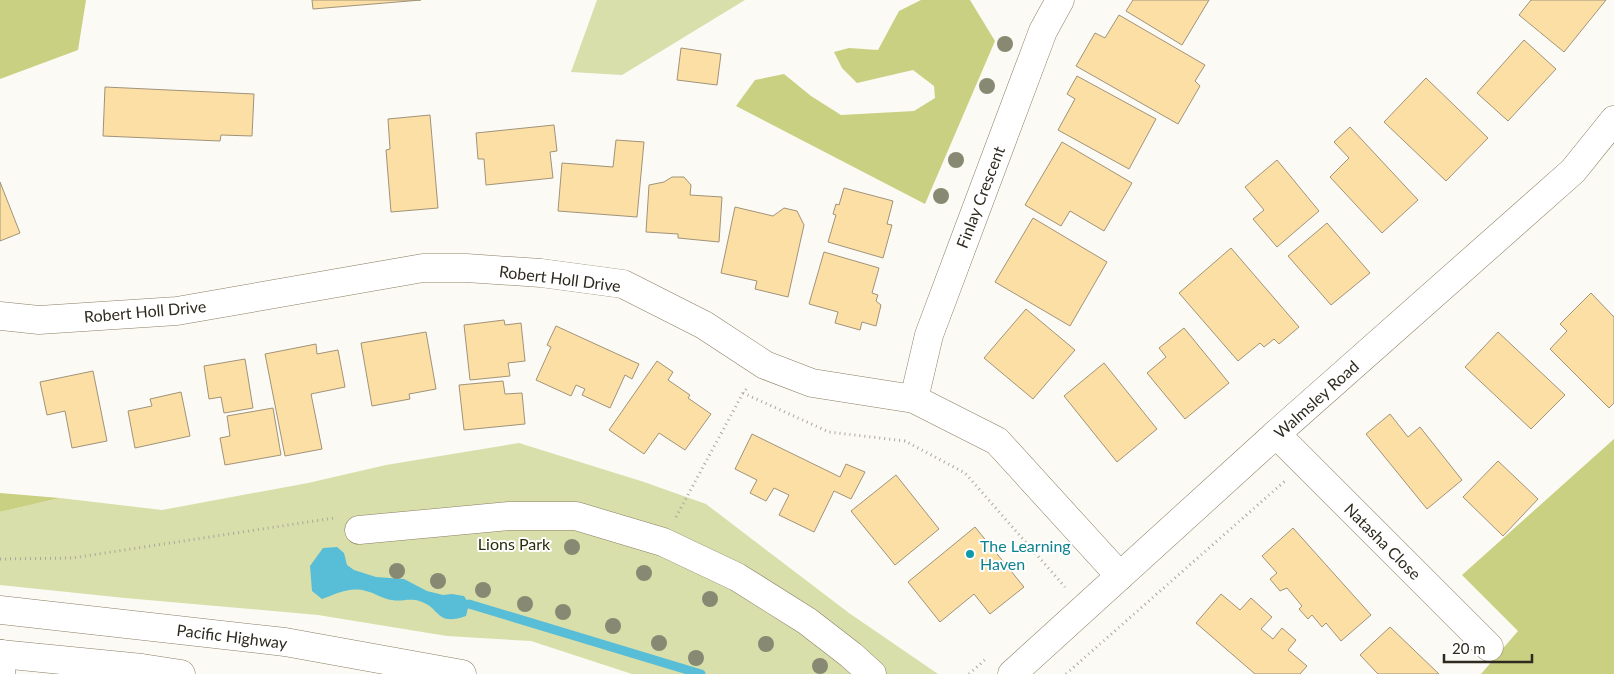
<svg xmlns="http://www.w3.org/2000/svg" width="1614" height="674" font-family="Lato,sans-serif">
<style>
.green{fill:#d9dfaa}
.forest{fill:#c9d082}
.water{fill:#58bdd7}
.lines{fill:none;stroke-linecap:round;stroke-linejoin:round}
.stream{stroke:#58bdd7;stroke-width:9}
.building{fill:#fcdfa5;stroke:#a19379}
.minor-casing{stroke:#8b7e64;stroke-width:29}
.major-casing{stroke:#8b7e64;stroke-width:29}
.path{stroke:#aaa79f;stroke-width:3;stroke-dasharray:1 4;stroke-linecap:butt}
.minor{stroke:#fff;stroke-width:28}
.major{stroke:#fff;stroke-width:28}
.tree{fill:#888973}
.culture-dot{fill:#0f9aa8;stroke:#fff;stroke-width:2}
.labels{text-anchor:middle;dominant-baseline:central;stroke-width:4;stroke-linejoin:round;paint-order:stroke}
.street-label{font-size:16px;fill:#2f2a1f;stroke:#fff}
.park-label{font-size:16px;fill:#2a2d0a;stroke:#fff}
.culture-label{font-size:16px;fill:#0d838f;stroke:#fff;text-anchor:start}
</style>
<rect width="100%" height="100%" fill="#fcfaf4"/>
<g class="green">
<polygon points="597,0 745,0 622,75 571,72"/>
<polygon points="519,443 644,482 706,504 849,613 938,674 632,674 531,641 447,636 318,615 125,598 0,585 0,512 60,498 162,510 308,483 386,465"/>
</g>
<g class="forest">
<polygon points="0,0 86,0 78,50 0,79"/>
<polygon points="921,0 970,0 995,41 925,204 736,106 755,80 784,74 811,96 841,115 914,111 935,98 934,86 913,70 857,83 842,68 834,52 849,48 878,50 899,11"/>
<polygon points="1614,439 1614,674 1481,674 1518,631 1462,575"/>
<polygon points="0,493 60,498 0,512"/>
</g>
<path class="water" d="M337 547 344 553 347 565 354 570 376 577 404 579 427 591 443 595 452 594 464 596 469 604 466 616C435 627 441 607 419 601 410 598 400 602 392 600 383 599 375 593 366 591 350 586 336 594 322 599L312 591 310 566 323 548Z"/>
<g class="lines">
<polyline class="stream" points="469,604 701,674"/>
</g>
<g class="building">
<polygon points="312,0 421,0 313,9"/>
<polygon points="1133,0 1209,0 1182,45 1126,11"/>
<polygon points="1531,0 1606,0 1564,52 1519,15"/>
<polygon points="1119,15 1205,65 1195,81 1200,86 1178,124 1076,66 1095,33 1105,38"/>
<polygon points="1524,40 1556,69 1508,121 1477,93"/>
<polygon points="681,48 721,54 717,85 677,80"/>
<polygon points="1077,76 1156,119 1129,169 1058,130 1075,99 1067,94"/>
<polygon points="1426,78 1488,138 1446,181 1384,122"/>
<polygon points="105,87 254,94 252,136 221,135 220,141 103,136"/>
<polygon points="430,115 438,208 391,212 386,150 390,149 388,119"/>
<polygon points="554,125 557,151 550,152 553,178 486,185 484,159 478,159 476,133"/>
<polygon points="1350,127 1418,200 1382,233 1330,177 1349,158 1334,142"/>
<polygon points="616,140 644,142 637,217 558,211 562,163 613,167"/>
<polygon points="1062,142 1132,183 1104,231 1070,211 1061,226 1025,205"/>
<polygon points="1277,160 1319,211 1277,247 1253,219 1264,210 1245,187"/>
<polygon points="672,177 684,177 691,185 690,195 722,197 719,242 678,238 678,234 646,232 649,185 664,182"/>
<polygon points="0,182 20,233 0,241"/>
<polygon points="844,188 893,201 887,224 892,225 883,258 828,242 836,215 833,214 836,204 839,205"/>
<polygon points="735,207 773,216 784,208 797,211 804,225 788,297 755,289 757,281 721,273"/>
<polygon points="1033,218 1107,262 1070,326 995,282"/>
<polygon points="1327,223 1370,273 1331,305 1288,256"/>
<polygon points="1231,248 1299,327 1279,344 1274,339 1264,347 1260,343 1238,361 1179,293"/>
<polygon points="824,252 879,268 872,293 878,295 876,301 881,305 876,326 862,322 860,330 835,323 838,312 809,304"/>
<polygon points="1591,293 1614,317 1614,403 1609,408 1550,349 1567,331 1560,324"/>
<polygon points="1026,309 1075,350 1033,399 984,358"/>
<polygon points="504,320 505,325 521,323 525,361 508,363 510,376 470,380 464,325"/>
<polygon points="556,326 639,364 632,379 625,375 610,408 582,395 585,389 576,385 571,396 536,380 551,347 547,345"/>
<polygon points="1184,328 1229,383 1185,419 1147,373 1166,357 1159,348"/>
<polygon points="426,332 436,389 409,394 410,399 372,406 361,343"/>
<polygon points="1498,332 1565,395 1531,429 1465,367"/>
<polygon points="316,344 317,354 338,350 345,387 311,394 322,449 285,456 265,354"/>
<polygon points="245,359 253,408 224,413 221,397 209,399 204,366"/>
<polygon points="657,361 673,372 668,380 690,395 688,398 711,414 685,450 659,433 644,454 609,430"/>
<polygon points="1104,363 1157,429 1117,462 1064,396"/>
<polygon points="93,371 107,441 72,448 65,411 47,415 40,382"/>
<polygon points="503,381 505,394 522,393 525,424 464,430 459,385"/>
<polygon points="181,392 190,436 135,448 128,411 152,406 150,399"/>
<polygon points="273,408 281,455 225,465 220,438 230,436 227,416"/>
<polygon points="1390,414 1408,437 1420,427 1462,480 1427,509 1366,434"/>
<polygon points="752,434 840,477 846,464 865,472 851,499 834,491 814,532 779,515 789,495 774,488 766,501 750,493 757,480 735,469"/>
<polygon points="1498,461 1538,499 1503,536 1463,497"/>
<polygon points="896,475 939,529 895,565 851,511"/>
<polygon points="975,527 1024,587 990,614 974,594 940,622 908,582"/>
<polygon points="1293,528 1371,615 1341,641 1326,623 1322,627 1312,615 1308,619 1299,609 1302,606 1287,588 1280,591 1270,579 1277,573 1262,556"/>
<polygon points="1221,594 1240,610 1251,598 1272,617 1261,629 1273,639 1282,628 1296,640 1288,650 1307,666 1300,674 1255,674 1196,623"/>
<polygon points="1390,627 1439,674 1378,674 1360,655"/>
</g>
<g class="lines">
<defs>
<g id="minor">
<polyline points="0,316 39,320 177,311 423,268 466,268 541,273 623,284 704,325 765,365 812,383 914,399 997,441 1120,576"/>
<polyline points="914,399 929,335 1043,31 1060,0"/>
<polyline points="1276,434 1489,647"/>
<polyline points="359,530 509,516 576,516 663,542 737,577 807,621 851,655 872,674"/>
<polyline points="1,674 2,654"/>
<polyline points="1012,674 1276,434 1573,171 1614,120"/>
</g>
<g id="major">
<polyline points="0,610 285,642 462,674"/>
<polyline points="0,654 142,668 181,674"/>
</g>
</defs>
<use href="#minor" class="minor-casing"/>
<use href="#major" class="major-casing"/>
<g class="path">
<polyline points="743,393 829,432 905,441 965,473 1065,587"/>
<polyline points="676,517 743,393 748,387"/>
<polyline points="0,559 72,558 334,518"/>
<polyline points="969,674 987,658"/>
<polyline points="1066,674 1285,481"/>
</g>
<use href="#minor" class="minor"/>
<use href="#major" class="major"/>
</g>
<g class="tree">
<circle cx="1005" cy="44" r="8"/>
<circle cx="987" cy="86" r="8"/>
<circle cx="956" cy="160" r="8"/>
<circle cx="941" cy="196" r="8"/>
<circle cx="572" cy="547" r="8"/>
<circle cx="397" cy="571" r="8"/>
<circle cx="644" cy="573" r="8"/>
<circle cx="438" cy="581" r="8"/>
<circle cx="483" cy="590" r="8"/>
<circle cx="710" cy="599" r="8"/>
<circle cx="525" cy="604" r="8"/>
<circle cx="563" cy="612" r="8"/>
<circle cx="613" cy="626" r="8"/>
<circle cx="659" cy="643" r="8"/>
<circle cx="766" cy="644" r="8"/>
<circle cx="696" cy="658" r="8"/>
<circle cx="820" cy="666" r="8"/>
</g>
<circle class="culture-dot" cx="970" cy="554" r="5"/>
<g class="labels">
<g class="street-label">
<text transform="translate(980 197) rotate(-69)">Finlay Crescent</text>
<text transform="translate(560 278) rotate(7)">Robert Holl Drive</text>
<text transform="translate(145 311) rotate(-5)">Robert Holl Drive</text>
<text transform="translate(1316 399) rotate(-42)">Walmsley Road</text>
<text transform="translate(1383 541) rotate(45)">Natasha Close</text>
<text transform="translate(232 636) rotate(7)">Pacific Highway</text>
</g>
<g class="park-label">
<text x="514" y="543">Lions Park</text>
</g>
<g class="culture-label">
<text x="980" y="545">The Learning<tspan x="980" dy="18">Haven</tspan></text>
</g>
</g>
<path d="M1444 654v8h88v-8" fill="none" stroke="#2f2a1f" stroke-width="2.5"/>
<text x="1452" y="654" font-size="15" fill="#2f2a1f" stroke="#ffffff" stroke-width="4" paint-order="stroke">20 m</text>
</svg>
